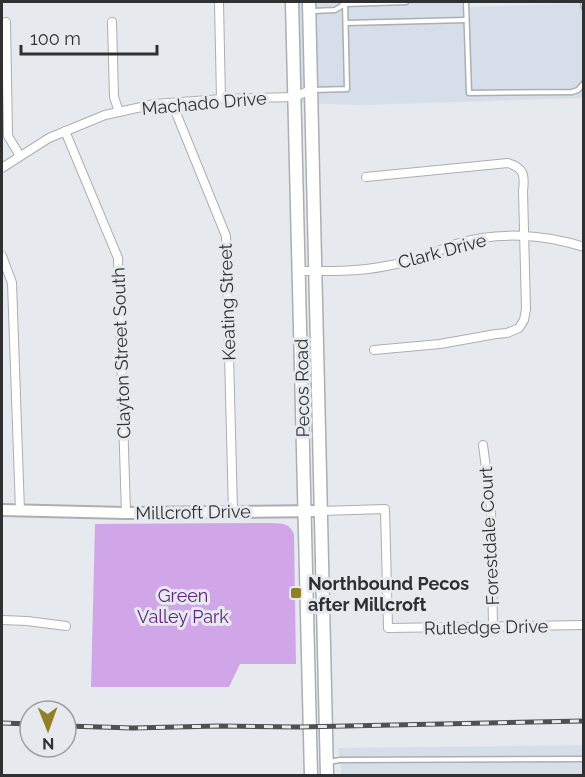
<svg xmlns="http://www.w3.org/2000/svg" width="585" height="777" font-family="Raleway,sans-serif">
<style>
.built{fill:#d6dfe9}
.green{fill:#d1a6e9}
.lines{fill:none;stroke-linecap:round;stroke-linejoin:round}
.lane-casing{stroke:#abaeb2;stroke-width:7}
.street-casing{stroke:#abaeb2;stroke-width:10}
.secondary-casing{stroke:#abaeb2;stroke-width:14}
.primary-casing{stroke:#abaeb2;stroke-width:15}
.lane{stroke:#fff;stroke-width:4}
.street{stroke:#fff;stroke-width:8}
.secondary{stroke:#fff;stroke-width:10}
.primary{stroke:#fff;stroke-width:12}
.rail-casing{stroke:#4e5152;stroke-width:5}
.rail{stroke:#e6eaee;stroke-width:3;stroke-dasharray:9;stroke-linecap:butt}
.poi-dot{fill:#937f26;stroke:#e6eaee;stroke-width:2}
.labels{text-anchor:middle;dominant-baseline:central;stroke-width:6;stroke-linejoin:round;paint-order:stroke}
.street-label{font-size:18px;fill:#2e3031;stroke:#e6eaee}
.poi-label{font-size:18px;font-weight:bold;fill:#2e3031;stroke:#e6eaee;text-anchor:start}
.park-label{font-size:18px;fill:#632180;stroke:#e6eaee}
</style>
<rect width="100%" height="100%" fill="#e6eaee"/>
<g class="built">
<polygon points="298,2 461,2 462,7 583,3 583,98 361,105 300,103"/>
<polygon points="583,745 583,775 342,775 338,748"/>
</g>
<path class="green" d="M272 523C284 524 289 523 294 534L296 664H240L229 687H91L95 524Z"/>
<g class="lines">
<defs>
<g id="lane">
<polyline points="342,2 345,4 406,2"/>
<polyline points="466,2 469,93 572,92 578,90 584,83"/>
<polyline points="583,2 584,7"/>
<polyline points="313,11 335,10 345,4"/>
<polyline points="346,23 466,20"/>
<polyline points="312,90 347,89 345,2"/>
<polyline points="329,762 340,760 584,759"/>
</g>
<g id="street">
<polyline points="219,2 221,99"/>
<polyline points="6,22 8,136 20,156"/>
<polyline points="112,22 114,97 119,112"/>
<polyline points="172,103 226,236 233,512"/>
<polyline points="65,131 118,258 126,513"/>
<polyline points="2,168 49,138 105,115 155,104 221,99 294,97 311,90"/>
<path d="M366 177 508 163C524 168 525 175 523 191L526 309 524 320 519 328 507 333 496 334 440 344 374 350"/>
<polyline points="2,256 12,283 20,511"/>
<path d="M299 271C327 271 358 272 386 266 398 264 411 261 422 257 434 253 445 248 456 244 496 231 544 234 584 247"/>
<polyline points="483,445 491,507 493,627"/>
<polyline points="321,511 385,509 388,628 584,625"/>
<polyline points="2,620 27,621 66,626"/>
</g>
<polyline id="secondary" points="2,510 126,513 321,511"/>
<g id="primary">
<polyline points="292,2 311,776"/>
<polyline points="309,2 327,776"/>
</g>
</defs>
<use href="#lane" class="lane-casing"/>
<use href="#street" class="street-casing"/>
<use href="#secondary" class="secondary-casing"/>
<use href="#primary" class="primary-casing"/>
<use href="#lane" class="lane"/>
<use href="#street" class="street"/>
<use href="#secondary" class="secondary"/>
<use href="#primary" class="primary"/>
<defs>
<g id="rail">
<polyline points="2,723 30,724"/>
<polyline points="66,726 133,728 218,726 299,727 584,721"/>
</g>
</defs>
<use href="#rail" class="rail-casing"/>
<use href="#rail" class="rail"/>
</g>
<rect class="poi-dot" x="290" y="587" width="12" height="12" rx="3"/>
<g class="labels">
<g class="street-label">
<text transform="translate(204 103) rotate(-5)">Machado Drive</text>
<text transform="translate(442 251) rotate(-15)">Clark Drive</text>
<text transform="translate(227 302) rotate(-92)">Keating Street</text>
<text transform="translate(121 353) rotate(-92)">Clayton Street South</text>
<text transform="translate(302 388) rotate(-91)">Pecos Road</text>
<text transform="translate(193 512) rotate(-1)">Millcroft Drive</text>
<text transform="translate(489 536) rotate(-93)">Forestdale Court</text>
<text transform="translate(486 627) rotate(-1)">Rutledge Drive</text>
</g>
<g class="poi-label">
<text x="308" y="583">Northbound Pecos<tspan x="308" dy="21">after Millcroft</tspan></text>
</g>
<g class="park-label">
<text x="183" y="595">Green<tspan x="183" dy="21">Valley Park</tspan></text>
</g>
</g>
<rect width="585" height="777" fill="none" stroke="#2e3031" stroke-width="6"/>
<g transform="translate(48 729) rotate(179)"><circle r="28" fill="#e6eaee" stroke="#9ca0a2" stroke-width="1.5"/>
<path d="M0-4.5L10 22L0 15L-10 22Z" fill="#937f26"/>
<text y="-9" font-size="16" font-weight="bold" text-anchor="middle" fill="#2e3031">N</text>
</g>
<path d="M21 45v9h136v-9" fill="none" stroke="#2e3031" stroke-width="3"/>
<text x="30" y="45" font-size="18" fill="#2e3031" stroke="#e6eaee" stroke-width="4.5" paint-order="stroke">100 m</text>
</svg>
